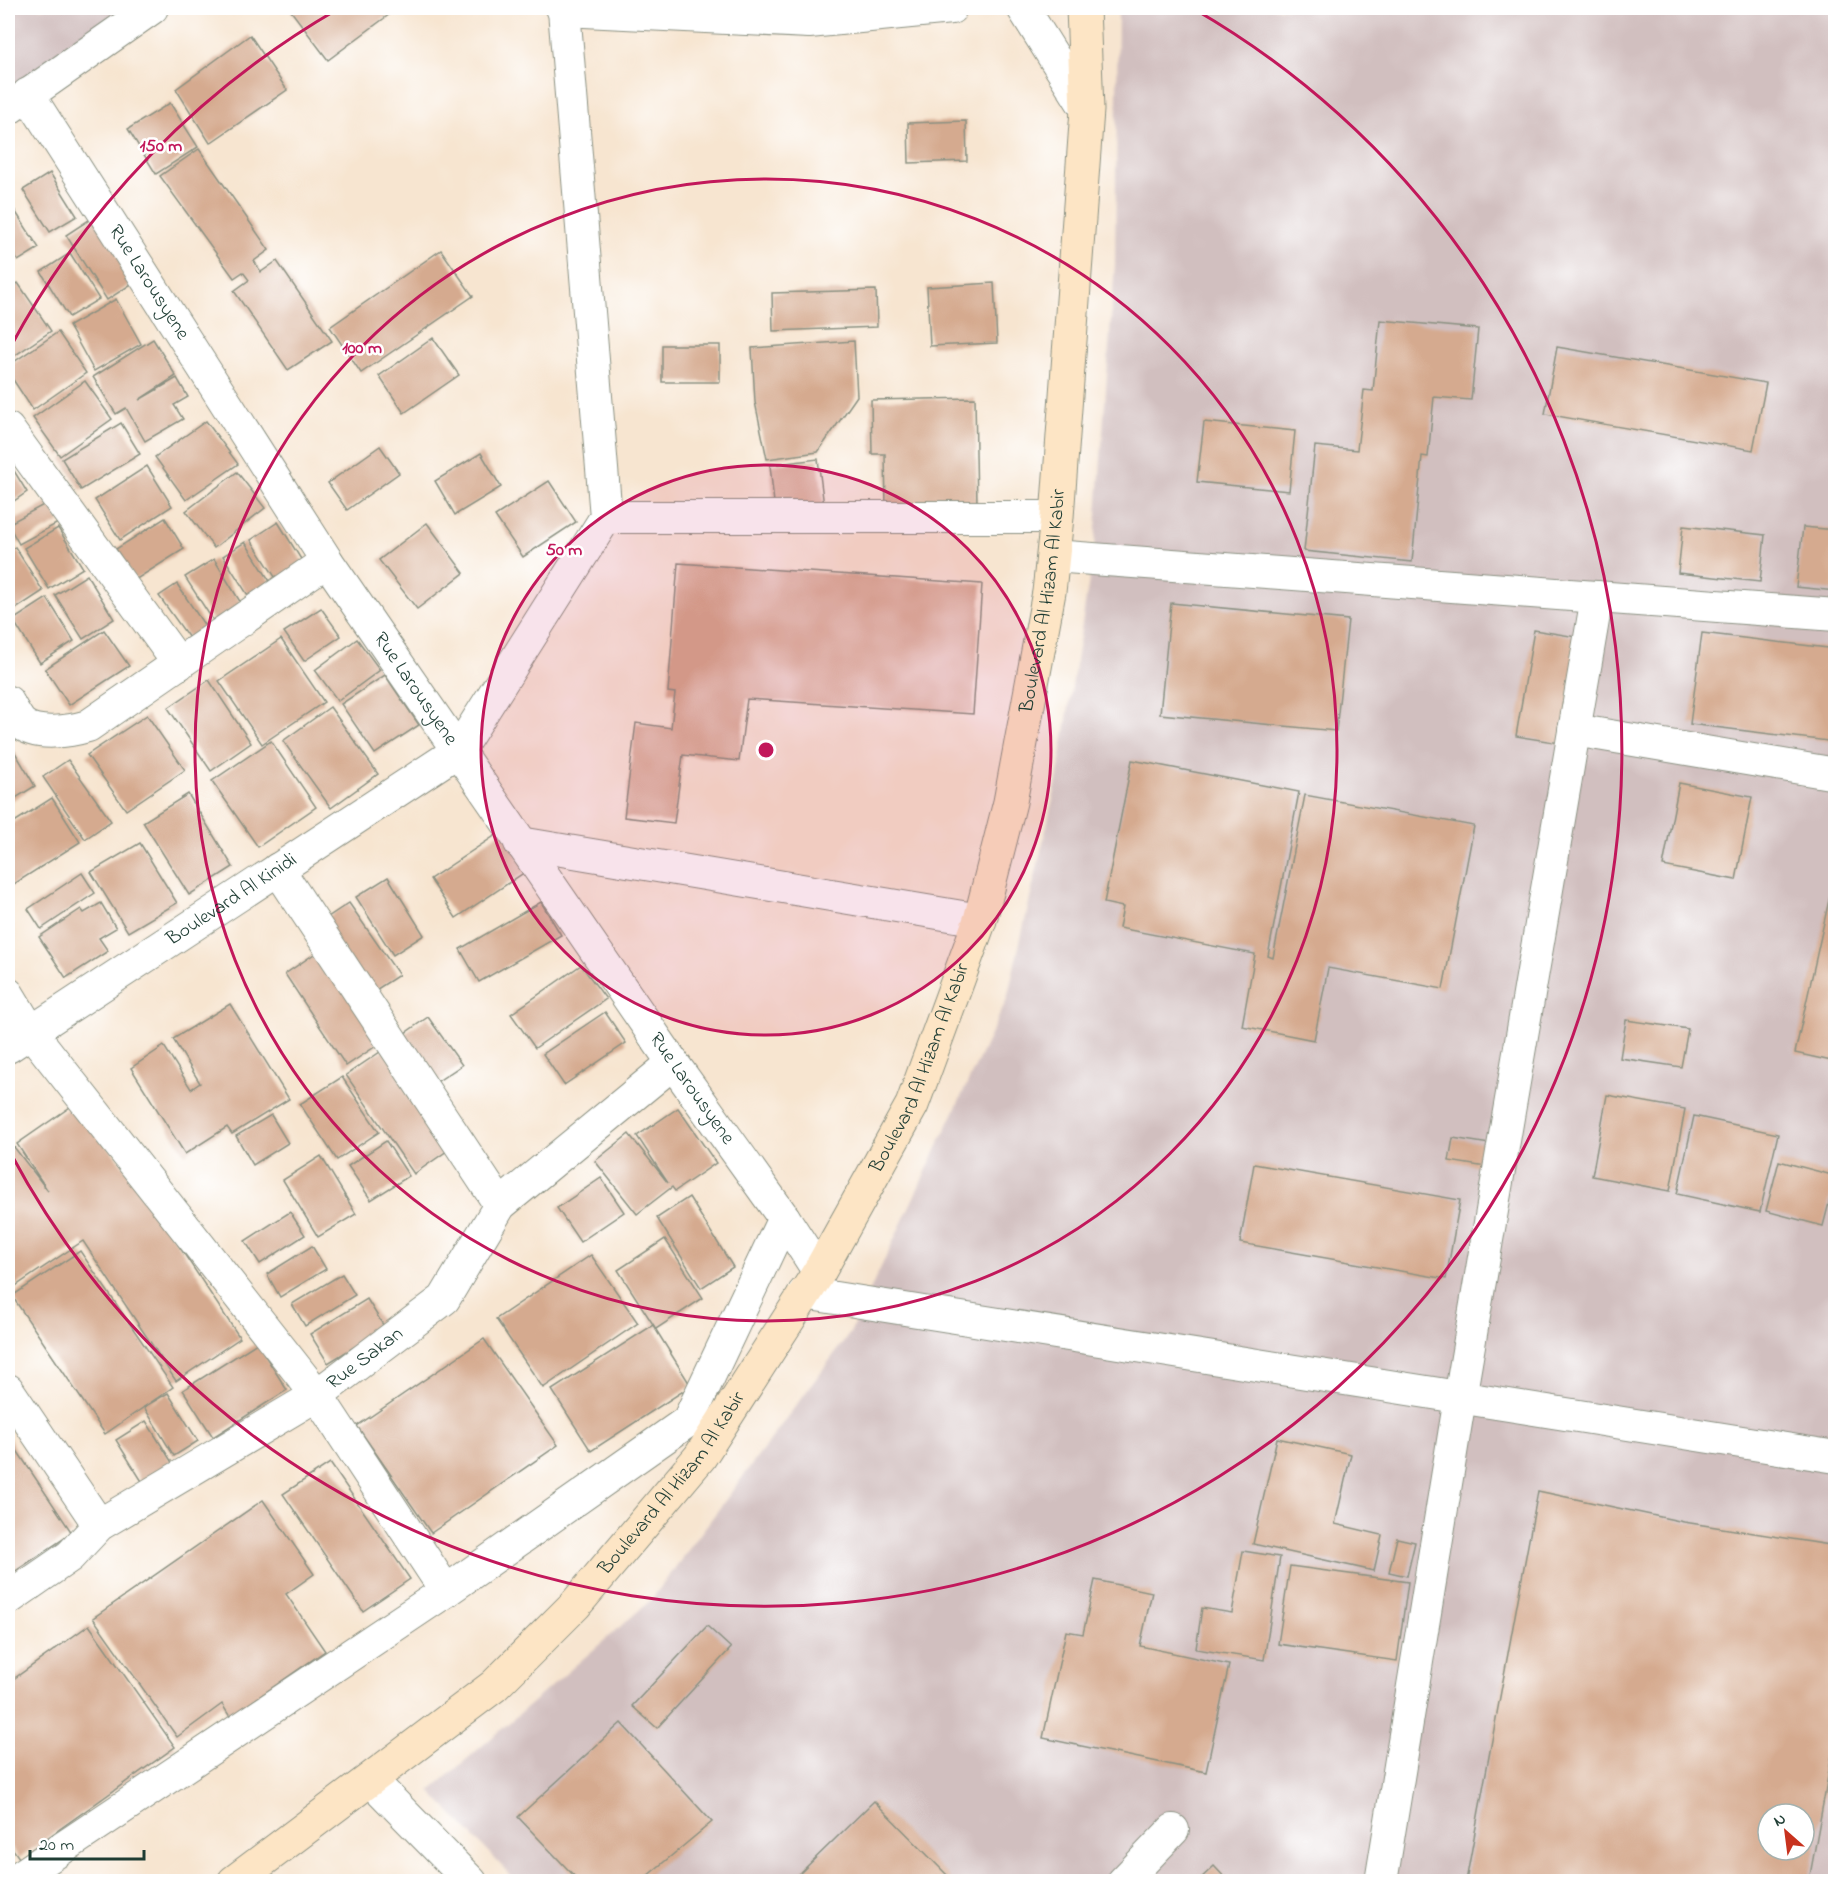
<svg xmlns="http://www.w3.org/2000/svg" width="1843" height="1889" font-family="'Indie Flower',sans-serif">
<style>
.industrial{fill:#d1bfbf;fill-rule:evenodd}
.building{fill:#d5aa8f;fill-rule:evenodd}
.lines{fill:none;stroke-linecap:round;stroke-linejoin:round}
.minor-casing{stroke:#8b9182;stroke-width:34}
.secondary-casing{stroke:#8b9182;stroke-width:35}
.minor{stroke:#fff;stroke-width:32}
.secondary{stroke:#fde5c5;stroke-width:33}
.ring{fill:none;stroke:#c2185b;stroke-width:3}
.labels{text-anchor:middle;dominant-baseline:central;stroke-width:5;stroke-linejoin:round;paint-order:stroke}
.street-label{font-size:20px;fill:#1f3d34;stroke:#fff}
.centre{fill:#c2185b;stroke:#fff;stroke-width:3}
.ring-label{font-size:18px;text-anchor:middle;font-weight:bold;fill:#c2185b;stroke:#fff;stroke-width:5;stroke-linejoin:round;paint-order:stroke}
</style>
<rect width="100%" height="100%" fill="#fff"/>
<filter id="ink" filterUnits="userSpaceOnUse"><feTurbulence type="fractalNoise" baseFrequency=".0167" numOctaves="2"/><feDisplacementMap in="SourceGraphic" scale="12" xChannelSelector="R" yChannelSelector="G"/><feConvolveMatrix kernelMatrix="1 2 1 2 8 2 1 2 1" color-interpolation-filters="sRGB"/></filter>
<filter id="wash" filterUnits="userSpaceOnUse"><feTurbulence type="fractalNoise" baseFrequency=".008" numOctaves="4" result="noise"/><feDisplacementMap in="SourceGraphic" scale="24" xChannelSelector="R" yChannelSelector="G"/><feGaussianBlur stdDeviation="1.35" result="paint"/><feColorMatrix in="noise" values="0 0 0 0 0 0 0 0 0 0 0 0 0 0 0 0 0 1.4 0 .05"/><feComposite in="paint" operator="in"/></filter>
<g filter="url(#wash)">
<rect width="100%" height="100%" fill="#f7e5d0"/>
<g class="industrial">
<polygon points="8,8 132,8 8,102"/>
<path d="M1118 8H1835V1881H516L430 1791 651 1600 850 1333 1007 999 1057 781 1095 542 1115 264ZM1768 1814H1804V1850H1768Z"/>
</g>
<g id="blocks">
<g class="building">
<polygon points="296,8 398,8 328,60 291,11"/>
<polygon points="250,35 287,90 210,143 176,89"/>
<polygon points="170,103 198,147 156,174 128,129"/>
<polygon points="966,121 967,161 909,163 908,123"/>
<polygon points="199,149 269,250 254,261 261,272 277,261 332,341 288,370 234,291 249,280 243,272 234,278 160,176"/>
<polygon points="50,173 77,216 50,232 23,190"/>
<polygon points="8,200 39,248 18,261 8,245"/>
<polygon points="95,216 136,281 107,300 66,235"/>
<polygon points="441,250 473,296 361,373 330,327"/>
<polygon points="70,253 99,299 69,317 41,272"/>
<polygon points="8,265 14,274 8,279"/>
<polygon points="18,283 51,331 8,360 8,290"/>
<polygon points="994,283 997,343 930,346 927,287"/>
<polygon points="876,290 877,327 773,331 772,293"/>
<polygon points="116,299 141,344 94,371 69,326"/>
<polygon points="1380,320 1478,329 1471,400 1434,397 1428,457 1422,456 1412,562 1304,551 1315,446 1357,450 1364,390 1373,391"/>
<polygon points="58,332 86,373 33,410 8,372 8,366"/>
<polygon points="433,338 459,375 404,413 379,376"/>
<polygon points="153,339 176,376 139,400 177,378 188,397 174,405 183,419 145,441 126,408 116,414 93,377"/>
<polygon points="854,341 857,396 818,452 767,459 755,402 752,348"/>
<rect x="662" y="345" width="58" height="37"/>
<polygon points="1557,347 1766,383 1753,450 1545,414"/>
<polygon points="85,381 112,419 60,456 33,418"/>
<polygon points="975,398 977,506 886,507 885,454 872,454 871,400"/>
<polygon points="206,421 238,464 186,500 155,457"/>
<polygon points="1204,422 1295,431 1289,491 1197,482"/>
<polygon points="121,423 140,454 81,490 62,459"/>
<polygon points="380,446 399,473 347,510 328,483"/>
<polygon points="481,453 501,487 455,515 435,481"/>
<polygon points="818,459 824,506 775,512 770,465"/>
<polygon points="8,461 27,492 8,505"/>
<polygon points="147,466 172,506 120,540 95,500"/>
<polygon points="237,472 265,508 214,548 186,511"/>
<polygon points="549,481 576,522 523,557 495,516"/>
<polygon points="49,502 60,522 19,544 8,524"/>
<polygon points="165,518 184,549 135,580 116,549"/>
<polygon points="278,522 304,564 277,580 251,540"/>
<polygon points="427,523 464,573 417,609 379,560"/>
<polygon points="1683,526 1765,535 1760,582 1678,573"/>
<polygon points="1803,527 1836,530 1836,591 1796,587"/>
<polygon points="58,528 83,568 49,589 24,548"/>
<polygon points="245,542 273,586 251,600 223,556"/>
<polygon points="15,547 43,591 8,614 8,552"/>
<polygon points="214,559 244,608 216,625 185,577"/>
<polygon points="678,563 982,584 973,714 747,699 739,761 683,755 674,823 624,817 636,723 671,728 675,693 668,692"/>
<polygon points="87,575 114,619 83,639 55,595"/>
<polygon points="177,584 205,626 189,638 159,596"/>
<polygon points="47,598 74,641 40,663 13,620"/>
<polygon points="1171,603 1348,620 1336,731 1160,714"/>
<polygon points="321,608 341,636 304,661 284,632"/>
<polygon points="104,630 129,666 69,705 45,669"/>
<polygon points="1534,630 1583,638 1566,744 1516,736"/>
<polygon points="1702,633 1836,649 1836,742 1690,724"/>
<polygon points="281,639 324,702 262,744 219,681"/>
<polygon points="357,639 380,670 338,701 315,670"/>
<polygon points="385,675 419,725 375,754 341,704"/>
<polygon points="209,680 251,743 211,771 168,708"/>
<polygon points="330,707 378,774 331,808 283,741"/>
<polygon points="147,715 185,770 126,810 87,755"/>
<polygon points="271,741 316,807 258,847 212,781"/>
<polygon points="10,744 35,786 11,801 8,795 8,746"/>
<polygon points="68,760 111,821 85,839 43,777"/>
<polygon points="1132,760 1299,792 1268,956 1273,958 1305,795 1474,826 1443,989 1328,968 1314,1040 1242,1026 1255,954 1119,928 1123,907 1104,903"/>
<polygon points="1679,783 1752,797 1736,880 1663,866"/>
<polygon points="188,794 233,867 189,895 143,822"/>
<polygon points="52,798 80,842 11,886 8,880 8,826"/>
<polygon points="502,831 528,870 456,918 430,879"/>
<polygon points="140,843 177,903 128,932 91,872"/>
<polygon points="82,873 95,893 41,929 28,909"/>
<polygon points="1835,873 1836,873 1836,1062 1795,1053"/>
<polygon points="388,877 424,935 393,955 356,897"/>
<polygon points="541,902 561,935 479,982 460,949"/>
<polygon points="101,903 116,928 99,938 108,951 66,978 39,937 81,909 84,913"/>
<polygon points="349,903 399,975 368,995 319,923"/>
<polygon points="323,948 385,1040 346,1066 285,974"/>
<polygon points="581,965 606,999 535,1048 511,1014"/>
<polygon points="230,1004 289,1099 232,1134 227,1127 185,1154 131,1068 164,1046 191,1089 200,1083 173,1039"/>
<polygon points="605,1012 626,1043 564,1085 543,1054"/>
<polygon points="428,1017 462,1065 432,1085 398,1038"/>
<polygon points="1626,1020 1688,1029 1681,1067 1620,1058"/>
<polygon points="386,1048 454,1146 414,1174 346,1075"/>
<polygon points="342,1077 379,1132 337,1160 300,1104"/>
<polygon points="1607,1095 1685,1109 1670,1191 1592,1176"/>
<polygon points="76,1103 147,1198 240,1338 176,1381 83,1241 8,1291 8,1151 14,1147 48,1191 17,1144"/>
<polygon points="678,1108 716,1163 675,1191 672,1187 637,1214 595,1161 629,1134 668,1183 637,1136"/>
<polygon points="271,1115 288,1143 253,1165 236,1136"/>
<polygon points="1694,1116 1778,1134 1760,1212 1677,1194"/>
<polygon points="1453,1138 1514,1148 1510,1171 1449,1161"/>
<polygon points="386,1141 409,1176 371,1200 348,1166"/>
<polygon points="321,1156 356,1214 318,1237 283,1180"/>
<polygon points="1779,1161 1836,1176 1823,1226 1766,1211"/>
<polygon points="1254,1164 1460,1200 1446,1279 1240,1243"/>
<polygon points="601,1178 624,1212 580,1242 557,1208"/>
<polygon points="689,1197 733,1267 701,1288 657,1218"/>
<polygon points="290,1212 305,1235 260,1264 245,1241"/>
<polygon points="665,1239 703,1298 656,1329 618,1270"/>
<polygon points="312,1246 326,1269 280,1297 267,1274"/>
<polygon points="80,1251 173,1387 105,1434 12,1296"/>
<polygon points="591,1255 638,1323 543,1388 496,1319"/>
<polygon points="342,1274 355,1295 305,1326 292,1304"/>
<polygon points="367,1299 385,1328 328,1363 310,1334"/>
<polygon points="653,1325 691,1386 591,1451 552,1390"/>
<polygon points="484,1339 558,1445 431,1533 357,1426"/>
<polygon points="257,1343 287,1390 213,1437 183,1390"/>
<polygon points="168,1393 198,1441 174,1456 144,1407"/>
<polygon points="146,1421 173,1464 143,1483 116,1440"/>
<polygon points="8,1437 72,1533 8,1576"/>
<polygon points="1277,1438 1351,1454 1335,1524 1382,1535 1374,1571 1253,1544"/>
<polygon points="330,1463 410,1579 363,1611 283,1494"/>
<path d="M1538 1491 1684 1522 1836 1546V1732L1809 1881H1466ZM1768 1814H1804V1850H1768Z"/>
<polygon points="263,1500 314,1574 286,1594 325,1651 230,1717 222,1704 177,1737 93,1618"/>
<polygon points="1397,1538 1415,1542 1407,1576 1389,1572"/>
<polygon points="1243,1551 1280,1557 1264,1660 1196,1649 1202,1608 1232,1613"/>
<polygon points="1290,1566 1408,1582 1397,1661 1278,1644"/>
<polygon points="1095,1580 1152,1592 1140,1646 1229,1665 1206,1772 1043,1738 1066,1631 1083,1634"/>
<polygon points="89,1625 175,1747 19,1858 8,1842 8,1683"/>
<polygon points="707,1626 731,1648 657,1728 632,1706"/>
<polygon points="621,1723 712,1822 641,1881 579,1881 518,1817"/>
<polygon points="874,1801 950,1878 947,1881 792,1881"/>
<polygon points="1214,1866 1228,1881 1198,1881"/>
</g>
</g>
</g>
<g filter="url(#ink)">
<use href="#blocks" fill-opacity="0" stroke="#8b9182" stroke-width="1.5"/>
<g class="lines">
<defs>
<g id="minor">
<polyline points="562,8 564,10 809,22 951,8"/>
<polyline points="1023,8 1087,110"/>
<path id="s1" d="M28 94 327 561 673 1063 784 1218 819 1272"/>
<polyline points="8,109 152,8"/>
<polyline points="8,429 179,664"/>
<polyline points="606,517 1057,517"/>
<polyline points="1053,556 1836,615"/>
<path d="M8 702C12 709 16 717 21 723 36 737 71 731 88 726L327 561"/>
<polyline points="1574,730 1836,774"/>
<polyline points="520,843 980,920"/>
<polyline points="278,869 500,1205"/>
<polyline points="8,994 31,1032 317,1395 446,1591"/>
<path id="s2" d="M8 1047 458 751 606 517 564 10"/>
<polyline points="804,1293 1836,1457"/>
<polyline points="8,1390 99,1525"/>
<path id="s3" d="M8 1599 70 1556 99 1525 317 1395 444 1299 500 1205 673 1063"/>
<polyline points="371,1780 471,1882"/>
<polyline points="12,1882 446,1591 688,1421 784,1218"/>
<polyline points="1123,1882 1173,1830"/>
<polyline points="1381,1882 1460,1398 1597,597"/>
</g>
<g id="secondary">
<path id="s4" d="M234 1882 494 1686 575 1605 700 1457 819 1272 912 1105 980 920 1010 802 1049 592 1057 517 1087 110 1083 8"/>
</g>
</defs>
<use href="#minor" class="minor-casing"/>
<use href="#secondary" class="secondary-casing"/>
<use href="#minor" class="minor"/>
<use href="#secondary" class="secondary"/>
</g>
</g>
<circle cx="766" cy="750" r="285" fill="#c2185b" fill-opacity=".12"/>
<g class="ring">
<circle cx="766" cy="750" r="285"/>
<circle cx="766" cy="750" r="571"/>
<path d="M10 348A856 856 0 0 1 338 9M1194 9A856 856 0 1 1 10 1152"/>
</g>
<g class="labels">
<g class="street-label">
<text stroke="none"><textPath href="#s1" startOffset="224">Rue Larousyene</textPath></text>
<text stroke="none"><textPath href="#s4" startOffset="1568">Boulevard Al Hizam Al Kabir</textPath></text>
<text stroke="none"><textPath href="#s1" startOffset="710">Rue Larousyene</textPath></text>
<text stroke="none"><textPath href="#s2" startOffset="268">Boulevard Al Kinidi</textPath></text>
<text stroke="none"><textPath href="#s4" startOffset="1082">Boulevard Al Hizam Al Kabir</textPath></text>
<text stroke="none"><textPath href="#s1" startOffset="1196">Rue Larousyene</textPath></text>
<text stroke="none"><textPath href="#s3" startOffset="432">Rue Sakan</textPath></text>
<text stroke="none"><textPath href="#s4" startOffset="596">Boulevard Al Hizam Al Kabir</textPath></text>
</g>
</g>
<circle cx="766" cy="750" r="9" class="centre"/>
<g class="ring-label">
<text x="161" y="151">150 m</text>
<text x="362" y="353">100 m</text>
<text x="564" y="555">50 m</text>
</g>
<rect width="1843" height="1889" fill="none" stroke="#fff" stroke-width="30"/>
<g transform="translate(1786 1832) rotate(332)"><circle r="28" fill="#ffffff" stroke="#a5b1ae" stroke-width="1.5"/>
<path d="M0-4.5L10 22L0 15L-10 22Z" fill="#c8321e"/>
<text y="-9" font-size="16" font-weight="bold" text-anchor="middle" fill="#1f3d34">N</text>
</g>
<path d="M30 1850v9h114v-9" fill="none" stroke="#1f3d34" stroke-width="3"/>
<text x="39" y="1850" font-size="18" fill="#1f3d34" stroke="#ffffff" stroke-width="4.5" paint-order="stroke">20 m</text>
</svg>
